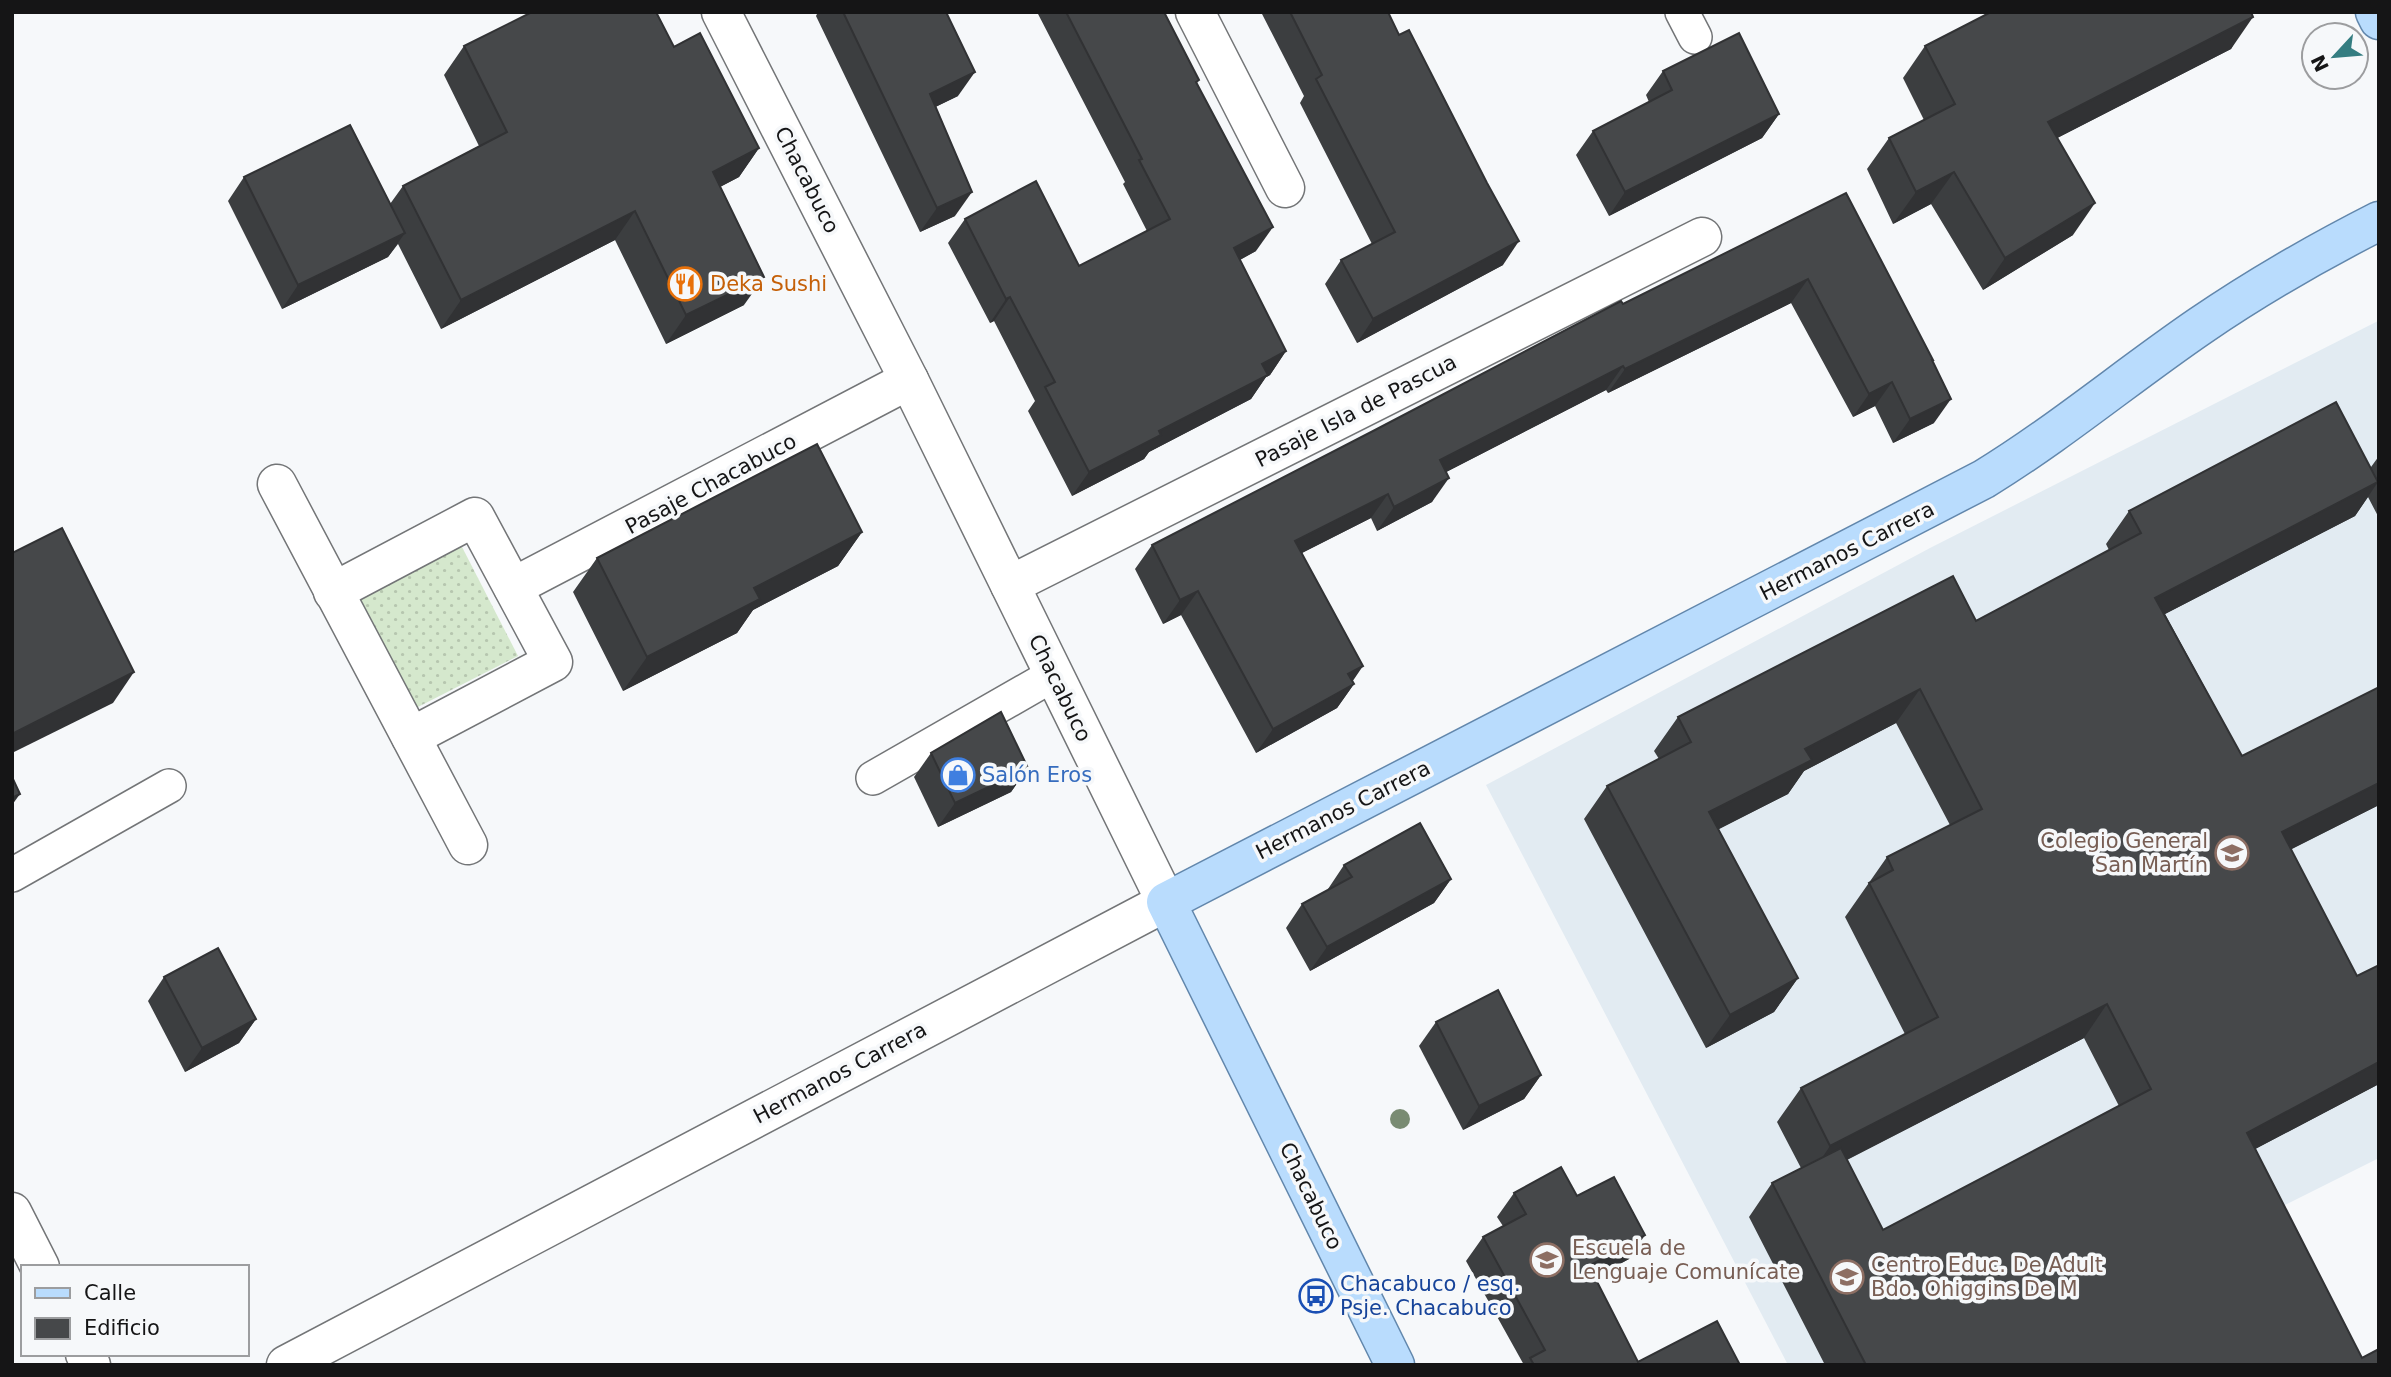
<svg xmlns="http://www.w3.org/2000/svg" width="2391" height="1377" font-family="'DejaVu Sans',sans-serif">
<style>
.built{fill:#e2ebf2}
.grass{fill:url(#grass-dots)}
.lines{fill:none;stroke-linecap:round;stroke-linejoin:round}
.service-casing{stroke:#737577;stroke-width:36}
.minor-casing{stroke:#737577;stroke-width:41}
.tertiary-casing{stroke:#737577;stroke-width:41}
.secondary-casing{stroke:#737577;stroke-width:41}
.primary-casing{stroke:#6287ac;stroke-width:41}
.service{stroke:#fff;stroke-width:33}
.minor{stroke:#fff;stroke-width:38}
.tertiary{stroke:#fff;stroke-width:38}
.secondary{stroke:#fff;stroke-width:38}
.primary{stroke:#b9dcfd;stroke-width:38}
.tree{fill:#798b72}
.wall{fill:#3c3e40;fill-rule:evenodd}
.shaded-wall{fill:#313234}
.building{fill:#46484a;stroke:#313234;stroke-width:2}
.labels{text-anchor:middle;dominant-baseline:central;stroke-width:7;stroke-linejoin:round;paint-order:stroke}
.street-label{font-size:21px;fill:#151516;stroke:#f6f8fa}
.food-label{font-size:21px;fill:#c56008;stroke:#f6f8fa;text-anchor:start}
.shop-label{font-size:21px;fill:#366cbe;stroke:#f6f8fa;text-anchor:start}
.education-label{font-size:21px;fill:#785e54;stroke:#f6f8fa;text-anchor:start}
.transit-label{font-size:21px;fill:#164399;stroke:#f6f8fa;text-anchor:start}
</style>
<defs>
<pattern id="grass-dots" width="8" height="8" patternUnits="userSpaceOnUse" patternTransform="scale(1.75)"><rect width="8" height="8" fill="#d5e8cd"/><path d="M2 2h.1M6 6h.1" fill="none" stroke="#b6c6af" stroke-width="1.8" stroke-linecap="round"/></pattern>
</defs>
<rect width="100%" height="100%" fill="#f6f8fa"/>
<polygon class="built" points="2378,321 2379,1158 2267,1214 2343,1365 1788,1365 1486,785 1930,548"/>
<polygon class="grass" points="461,545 518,656 414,709 357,598"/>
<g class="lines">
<defs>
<g id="service">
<polyline points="1682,12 1695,37"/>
<polyline points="873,778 1053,675"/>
<polyline points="12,875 169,786"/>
</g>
<g id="minor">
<polyline points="1195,12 1285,188"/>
<polyline points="277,484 468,845"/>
<polyline points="1010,585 1702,237"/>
<polyline points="513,587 909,380"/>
<polyline points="333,592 475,517 553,662 411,737"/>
<polyline points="12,1212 40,1267"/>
<polyline points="85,1354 91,1365"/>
</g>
<polyline id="tertiary" points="286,1365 1166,902"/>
<polyline id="secondary" points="721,12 909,380 1166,902"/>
<g id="primary">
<polyline points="2375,12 2379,20"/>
<path d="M1395 1365 1166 902 1984 479C2059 433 2127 376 2200 326 2257 287 2318 252 2379 221"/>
</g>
</defs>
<use href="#service" class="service-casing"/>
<use href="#minor" class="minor-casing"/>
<use href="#tertiary" class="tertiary-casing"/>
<use href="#secondary" class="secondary-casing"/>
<use href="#primary" class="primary-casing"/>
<use href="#service" class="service"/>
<use href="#minor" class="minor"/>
<use href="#tertiary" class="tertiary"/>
<use href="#secondary" class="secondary"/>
<use href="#primary" class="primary"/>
</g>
<circle class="tree" cx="1400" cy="1119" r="10"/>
<g class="wall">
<polygon points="818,12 946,12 958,96 935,107 955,216 920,232 816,16"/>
<polygon points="1037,12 1164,12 1199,80 1197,83 1256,251 1240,260 1286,351 1270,375 1266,377 1251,399 1149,452 1144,459 1072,496 1028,411 1035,401 994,321 990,323 948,243 965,219 1079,266 1147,231 1123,184 1125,182"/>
<polygon points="1261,12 1388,12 1503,265 1357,343 1325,284 1341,260 1372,244 1300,103 1304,96"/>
<polygon points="1983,12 2251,12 2231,49 2057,138 2073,235 1983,290 1931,204 1893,224 1867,169 1889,138 1924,120 1903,78 1925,46 1985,15"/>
<polygon points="464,46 674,47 759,148 739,177 720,187 744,305 666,344 615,240 441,329 398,244 388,257 282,309 228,201 244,177 390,204 403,186 479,146 444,75"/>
<polygon points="1663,71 1779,114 1762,138 1609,216 1576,155 1593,131 1649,102 1646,95"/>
<polygon points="1846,193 1932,361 1934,423 1893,443 1875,406 1853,417 1791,303 1608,393 1606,390 1446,472 1432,502 1377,531 1371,518 1302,553 1354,684 1337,708 1256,753 1181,615 1163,624 1135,569 1152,545 1623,304"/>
<path d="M2379 456V518L2368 497 2355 516 2165 614 2242 756 2379 687V805L2291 849 2379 1084 2255 1149 2362 1358 2379 1365H1825L1749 1217 1772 1183 1801 1168 1777 1122 1801 1088 1905 1034 1845 917 1887 857 1950 825 1896 723 1804 771 1788 794 1718 829 1798 978 1774 1012 1706 1048 1584 819 1607 786 1659 759 1654 751 1678 717 1976 621 2109 550 2106 544 2129 511 2371 467ZM2084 1038 2119 1106 1883 1230 1847 1160Z"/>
<polygon points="862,532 838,566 753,610 737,633 623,691 573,592 597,558"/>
<polygon points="931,753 1028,768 1011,792 938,827 914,777"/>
<polygon points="1344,865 1451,879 1434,903 1310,971 1286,928 1302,904 1328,890 1328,889"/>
<polygon points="164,977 256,1019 239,1043 185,1072 148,1001"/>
<polygon points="1436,1022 1541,1075 1524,1099 1463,1130 1419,1046"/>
<polygon points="1514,1193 1577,1196 1629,1259 1595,1277 1638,1362 1740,1365 1524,1365 1466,1261 1483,1237 1503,1226 1497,1217"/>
</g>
<g class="shaded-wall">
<polygon points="2253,17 2231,49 2026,154 2048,122"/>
<polygon points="975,72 958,96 913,118 930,94"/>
<polygon points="1779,114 1762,138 1609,216 1625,192"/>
<polygon points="759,148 739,177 693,201 713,172"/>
<polygon points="1954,172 1931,204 1893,224 1916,192"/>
<polygon points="972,192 955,216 920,232 937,208"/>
<polygon points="2095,203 2073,235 1983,290 2005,258"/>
<polygon points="635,211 615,240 441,329 461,300"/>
<polygon points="1273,227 1256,251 1217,272 1234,248"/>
<polygon points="405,233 388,257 282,309 298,285"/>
<polygon points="1519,241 1503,265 1357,343 1373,319"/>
<polygon points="764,277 744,305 666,344 686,315"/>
<polygon points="1808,279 1791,303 1608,393 1625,369"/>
<polygon points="1010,297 994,321 990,323 1006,299"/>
<polygon points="1286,351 1270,375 1266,377 1251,399 1149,452 1144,459 1072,496 1089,472 1159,431 1262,364"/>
<polygon points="1623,366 1606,390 1423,484 1440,460"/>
<polygon points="1892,382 1875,406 1853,417 1869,394"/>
<polygon points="1951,399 1934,423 1893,443 1910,419"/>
<polygon points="1449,478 1432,502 1377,531 1394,507"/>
<polygon points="2378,482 2355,516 2132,631 2155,598"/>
<polygon points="1388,494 1371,518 1278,565 1295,541"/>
<polygon points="862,532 838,566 753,610 737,633 623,691 647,657 754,588"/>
<polygon points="1198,591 1181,615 1163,624 1180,600"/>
<polygon points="1363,666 1348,688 1354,684 1337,708 1256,753 1273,729 1348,674"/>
<polygon points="134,672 113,703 12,753 12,734"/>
<polygon points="1920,689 1896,723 1804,771 1788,794 1686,846 1709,812 1805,749"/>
<polygon points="1028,768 1011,792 938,827 955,803"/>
<polygon points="2379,783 2379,805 2258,866 2282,832"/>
<polygon points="20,794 12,805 12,798"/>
<polygon points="1451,879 1434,903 1310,971 1327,947"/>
<polygon points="1798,978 1774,1012 1706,1048 1730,1015"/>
<polygon points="2107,1004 2084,1038 1807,1180 1830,1146"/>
<polygon points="256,1019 239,1043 185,1072 202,1048"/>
<polygon points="2379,1062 2379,1084 2223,1166 2247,1133"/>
<polygon points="1541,1075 1524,1099 1463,1130 1479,1106"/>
<polygon points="1645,1235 1629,1259 1572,1290 1589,1266"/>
</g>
<g class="building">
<polygon points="532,12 656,12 674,47 700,33 759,148 713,172 764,277 686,315 635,211 461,300 403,186 507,132 464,46"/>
<polygon points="843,12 946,12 975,72 930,94 972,192 937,208"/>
<polygon points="1066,12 1164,12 1199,80 1196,82 1273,227 1234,248 1286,351 1262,364 1268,375 1159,431 1161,435 1089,472 1045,387 1055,382 1010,297 1006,299 965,219 1036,181 1079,266 1170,219 1139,160 1142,159"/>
<polygon points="1290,12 1388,12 1399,35 1409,30 1487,183 1519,241 1373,319 1341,260 1395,232 1316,79 1322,75"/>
<polygon points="1991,12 2251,12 2253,17 2048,122 2095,203 2005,258 1954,172 1916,192 1889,138 1955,104 1925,46"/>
<polygon points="1739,33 1779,114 1625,192 1593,131 1672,90 1663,71"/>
<polygon points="350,125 405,233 298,285 244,177"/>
<polygon points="1846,193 1933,360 1932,360 1951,399 1910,419 1892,382 1869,394 1808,279 1625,369 1623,366 1440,460 1449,478 1394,507 1388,494 1295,541 1363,666 1348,674 1354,684 1273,729 1198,591 1180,600 1152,545 1375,430 1621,301 1623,304"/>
<polygon points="2336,402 2378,482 2155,598 2242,756 2379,687 2379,783 2282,832 2357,976 2379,965 2379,1062 2247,1133 2362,1358 2379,1349 2379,1365 1866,1365 1772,1183 1841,1148 1883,1230 2151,1089 2107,1004 1830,1146 1801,1088 1938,1017 1869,883 1893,870 1887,857 1982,809 1920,689 1805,749 1812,760 1709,812 1798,978 1730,1015 1607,786 1691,742 1678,717 1953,576 1976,621 2141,533 2129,511"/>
<polygon points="817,444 862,532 754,588 760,599 647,657 597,558"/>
<polygon points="62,528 134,672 12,734 12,553"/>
<polygon points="1001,712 1028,768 955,803 931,753"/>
<polygon points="12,777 20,794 12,798"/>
<polygon points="1420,823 1451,879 1327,947 1302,904 1352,877 1344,865"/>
<polygon points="218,948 256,1019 202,1048 164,977"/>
<polygon points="1498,990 1541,1075 1479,1106 1436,1022"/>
<polygon points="1561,1167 1577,1196 1614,1177 1645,1235 1589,1266 1638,1362 1717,1321 1740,1365 1534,1365 1530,1358 1545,1350 1483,1237 1526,1214 1514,1193"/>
</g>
<defs>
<symbol id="restaurant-ring" viewBox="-11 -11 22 22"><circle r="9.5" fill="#f6f8fa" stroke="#e8710a" stroke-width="1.5"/><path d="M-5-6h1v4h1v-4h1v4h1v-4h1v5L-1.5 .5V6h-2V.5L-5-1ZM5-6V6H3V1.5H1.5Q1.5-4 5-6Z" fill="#e8710a"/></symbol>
<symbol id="shop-ring" viewBox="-11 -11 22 22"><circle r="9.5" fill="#f6f8fa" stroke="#3f7fe0" stroke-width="1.5"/><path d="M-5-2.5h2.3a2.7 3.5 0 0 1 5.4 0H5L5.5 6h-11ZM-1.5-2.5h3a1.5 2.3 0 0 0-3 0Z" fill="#3f7fe0"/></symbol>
<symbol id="school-ring" viewBox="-11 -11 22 22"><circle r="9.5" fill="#f6f8fa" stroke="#8d6e63" stroke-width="1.5"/><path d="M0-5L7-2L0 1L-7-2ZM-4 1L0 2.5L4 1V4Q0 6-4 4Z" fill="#8d6e63"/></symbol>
<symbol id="bus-ring" viewBox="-11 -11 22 22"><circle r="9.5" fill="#f6f8fa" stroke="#1a4fb4" stroke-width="1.5"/><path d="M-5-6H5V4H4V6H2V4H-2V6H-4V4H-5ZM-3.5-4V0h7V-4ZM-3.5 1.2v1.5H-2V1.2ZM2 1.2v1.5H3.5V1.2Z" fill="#1a4fb4"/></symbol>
</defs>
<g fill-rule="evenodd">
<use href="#restaurant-ring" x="666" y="265" width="38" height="38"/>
<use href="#shop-ring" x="939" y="756" width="38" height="38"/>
<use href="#school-ring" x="2213" y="834" width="38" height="38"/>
<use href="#school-ring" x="1528" y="1241" width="38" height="38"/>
<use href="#school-ring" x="1828" y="1258" width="38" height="38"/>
<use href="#bus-ring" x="1297" y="1277" width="38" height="38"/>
</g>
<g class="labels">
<g class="street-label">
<text transform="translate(807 180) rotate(63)">Chacabuco</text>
<text transform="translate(1356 411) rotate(-27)">Pasaje Isla de Pascua</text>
<text transform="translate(711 484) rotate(-28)">Pasaje Chacabuco</text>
<text transform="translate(1847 551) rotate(-27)">Hermanos Carrera</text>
<text transform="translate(1060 688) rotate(64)">Chacabuco</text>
<text transform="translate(1343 810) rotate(-27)">Hermanos Carrera</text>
<text transform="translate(840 1073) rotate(-28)">Hermanos Carrera</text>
<text transform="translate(1311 1196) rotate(64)">Chacabuco</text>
</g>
<g class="food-label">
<text x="710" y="284">Deka Sushi</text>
</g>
<g class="shop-label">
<text x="982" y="775">Salón Eros</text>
</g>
<g class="education-label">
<text x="2208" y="841" text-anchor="end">Colegio General<tspan x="2208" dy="24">San Martín</tspan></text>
<text x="1572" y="1248">Escuela de<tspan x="1572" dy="24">Lenguaje Comunícate</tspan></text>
<text x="1871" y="1265">Centro Educ. De Adult<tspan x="1871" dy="24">Bdo. Ohiggins De M</tspan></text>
</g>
<g class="transit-label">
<text x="1340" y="1284">Chacabuco / esq.<tspan x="1340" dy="24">Psje. Chacabuco</tspan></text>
</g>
</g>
<rect width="2391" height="1377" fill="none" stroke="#151516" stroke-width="28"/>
<rect x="21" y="1265" width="228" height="91" fill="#f6f8fa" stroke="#9c9d9f" stroke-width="2"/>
<rect x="35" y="1288" width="35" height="10" fill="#b9dcfd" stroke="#9c9d9f" stroke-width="2"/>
<text x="84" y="1300" font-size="21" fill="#151516">Calle</text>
<rect x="35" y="1318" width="35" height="21" fill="#46484a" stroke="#9c9d9f" stroke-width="2"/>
<text x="84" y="1335" font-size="21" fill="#151516">Edificio</text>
<g transform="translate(2335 56) rotate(244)"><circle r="33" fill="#f6f8fa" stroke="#9c9d9f" stroke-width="2"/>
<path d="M0-5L12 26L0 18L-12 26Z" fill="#347d81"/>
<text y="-10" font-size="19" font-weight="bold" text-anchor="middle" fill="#151516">N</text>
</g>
</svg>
